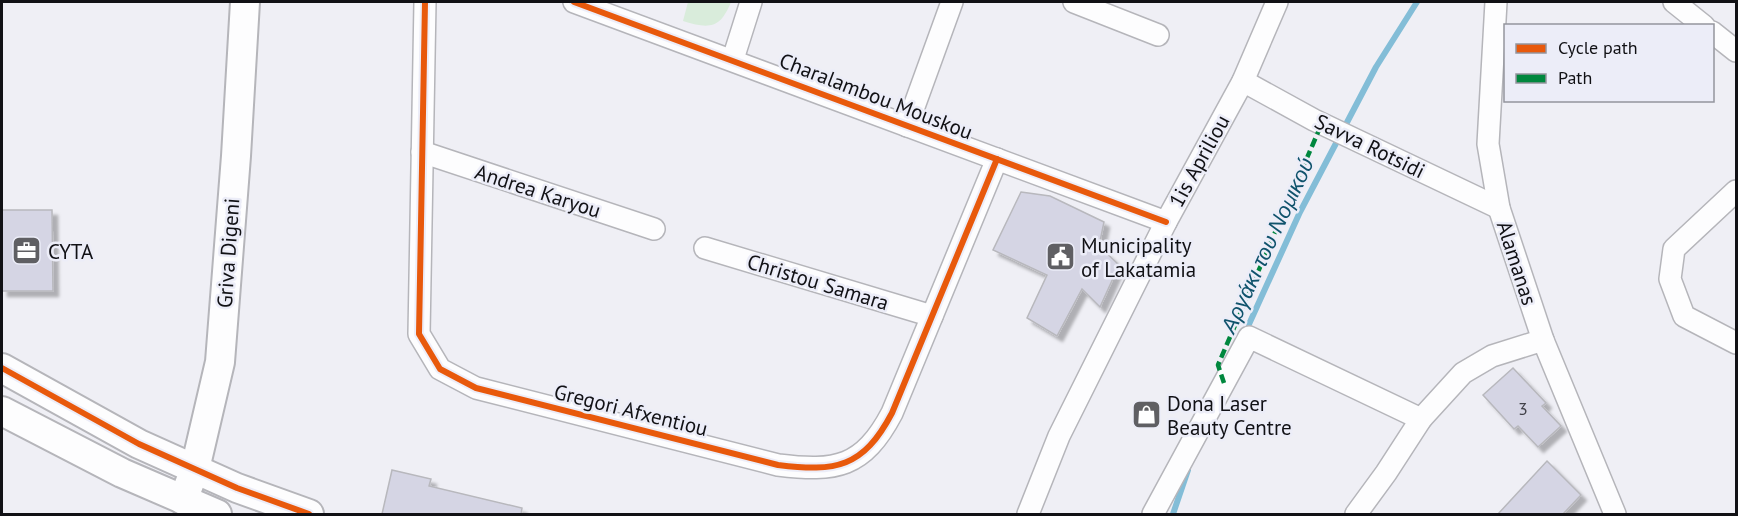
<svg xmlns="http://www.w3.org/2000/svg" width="1738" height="516" font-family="'PT Sans',sans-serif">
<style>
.green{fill:#d9ecdb}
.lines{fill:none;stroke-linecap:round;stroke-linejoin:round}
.stream{stroke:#83bdd7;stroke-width:6}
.building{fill:#d5d5e4;stroke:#b8b8bd;stroke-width:1.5;filter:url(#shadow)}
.street-casing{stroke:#b5b5ba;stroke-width:24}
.secondary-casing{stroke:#b5b5ba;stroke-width:32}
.street{stroke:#fdfdfe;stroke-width:21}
.secondary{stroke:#fdfdfe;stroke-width:28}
.quiet{stroke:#00873e;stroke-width:4.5;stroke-dasharray:9 4.5;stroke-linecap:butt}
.cycleway-casing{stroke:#ecedf8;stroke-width:10}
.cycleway{stroke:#e8590c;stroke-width:6}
.labels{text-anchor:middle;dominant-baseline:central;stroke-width:5;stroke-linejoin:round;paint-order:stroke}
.number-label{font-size:18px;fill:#424249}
.street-label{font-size:21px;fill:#111115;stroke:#ecedf8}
.poi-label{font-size:21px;fill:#111115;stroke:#ecedf8;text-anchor:start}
.water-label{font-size:22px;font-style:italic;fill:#10536c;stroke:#ecedf8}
</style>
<defs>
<filter id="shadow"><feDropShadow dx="5.5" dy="5.5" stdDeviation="1.5" flood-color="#0004"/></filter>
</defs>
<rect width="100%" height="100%" fill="#efeff5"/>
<path class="green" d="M688 2H731C720 29 709 29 683 21Z"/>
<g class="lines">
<g class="stream">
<polyline points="1245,333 1300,212 1376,67 1417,2"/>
<polyline points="1173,514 1188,470"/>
</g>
</g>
<g class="building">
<polygon points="1021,192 1050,196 1104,222 1099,246 1119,265 1100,307 1082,289 1057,336 1027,318 1047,275 993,250"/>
<polygon points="2,210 52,210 53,291 2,291"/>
<polygon points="1513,368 1546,403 1542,406 1561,426 1538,447 1518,426 1514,429 1483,395"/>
<polygon points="1547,461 1581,495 1563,514 1498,514"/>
<polygon points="392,470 431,479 429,486 522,508 521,514 382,514"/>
</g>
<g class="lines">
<defs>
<g id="street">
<path d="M425 2 419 334 440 369 476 388 778 465C836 472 863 468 892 413L997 159"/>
<polyline points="574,2 1166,222"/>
<polyline points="1074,2 1158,35"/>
<polyline points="1496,2 1488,144 1499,208 1543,340 1615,514"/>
<polyline points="1674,2 1704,26"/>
<polyline points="1712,32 1736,51"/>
<polyline points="733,59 751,2"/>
<polyline points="1243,81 1314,120 1499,208"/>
<polyline points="907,126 952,2"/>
<polyline points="422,152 654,229"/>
<polyline points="1736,191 1674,249 1670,279 1684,316 1736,343"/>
<polyline points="705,248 932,316"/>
<polyline points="1028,514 1059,436 1166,222 1243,81 1277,2"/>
<polyline points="1153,514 1249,337 1421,419"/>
<polyline points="1356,514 1386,473 1421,419 1463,373 1492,356 1543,340"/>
</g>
<g id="secondary">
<polyline points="2,368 139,444 237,488 309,514"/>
<polyline points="2,411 122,473 217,514"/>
<polyline points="183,500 195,469 220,362 236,156 245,2"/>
</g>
</defs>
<use href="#street" class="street-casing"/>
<use href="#secondary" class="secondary-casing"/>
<use href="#street" class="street"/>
<use href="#secondary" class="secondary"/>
<polyline class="quiet" points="1224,383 1218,365 1322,123"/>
<defs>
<g id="cycleway">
<path d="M425 2 419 334 440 369 476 388 778 465C836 472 863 468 892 413L997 159"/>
<polyline points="574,2 1166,222"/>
<polyline points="2,368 139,444 237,488 309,514"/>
</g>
</defs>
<use href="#cycleway" class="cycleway-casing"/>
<use href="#cycleway" class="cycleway"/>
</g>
<defs>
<symbol id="office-square" viewBox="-11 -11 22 22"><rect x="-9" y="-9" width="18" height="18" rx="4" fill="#5f5f63" stroke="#ecedf8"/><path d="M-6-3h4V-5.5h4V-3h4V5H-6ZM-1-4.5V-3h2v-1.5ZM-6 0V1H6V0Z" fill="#fff"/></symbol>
<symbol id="civic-square" viewBox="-11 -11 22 22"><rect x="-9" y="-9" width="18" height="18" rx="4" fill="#5f5f63" stroke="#ecedf8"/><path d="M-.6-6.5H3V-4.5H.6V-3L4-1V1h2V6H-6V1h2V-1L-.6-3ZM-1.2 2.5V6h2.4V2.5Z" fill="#fff"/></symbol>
<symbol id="shop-square" viewBox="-11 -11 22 22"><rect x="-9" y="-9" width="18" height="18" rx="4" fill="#5f5f63" stroke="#ecedf8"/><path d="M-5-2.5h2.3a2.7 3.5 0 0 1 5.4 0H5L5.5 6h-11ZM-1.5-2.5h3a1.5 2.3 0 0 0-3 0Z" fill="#fff"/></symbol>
</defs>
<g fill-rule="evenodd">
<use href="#office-square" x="10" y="234" width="33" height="33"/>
<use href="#civic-square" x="1044" y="240" width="33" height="33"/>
<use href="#shop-square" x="1130" y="398" width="33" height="33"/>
</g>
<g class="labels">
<g class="number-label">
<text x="1523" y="408">3</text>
</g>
<g class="street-label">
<text transform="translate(876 96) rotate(21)">Charalambou Mouskou</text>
<text transform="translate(1370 146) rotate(26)">Savva Rotsidi</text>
<text transform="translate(1199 161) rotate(-61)">1is Apriliou</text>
<text transform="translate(538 191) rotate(18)">Andrea Karyou</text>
<text transform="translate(228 253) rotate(-86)">Griva Digeni</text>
<text transform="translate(1517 263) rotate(72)">Alamanas</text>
<text transform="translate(818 282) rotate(17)">Christou Samara</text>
<text transform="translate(631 410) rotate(14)">Gregori Afxentiou</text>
</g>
<g class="poi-label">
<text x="1081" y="245">Municipality<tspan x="1081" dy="24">of Lakatamia</tspan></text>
<text x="48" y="251">CYTA</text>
<text x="1167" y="403">Dona Laser<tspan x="1167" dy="24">Beauty Centre</tspan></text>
</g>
<g class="water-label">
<text transform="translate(1267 245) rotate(-65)">Αργάκι του Νομικού</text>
</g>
</g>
<rect width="1738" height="516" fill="none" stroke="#111115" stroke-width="6"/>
<rect x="1504" y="24" width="210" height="78" fill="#ecedf8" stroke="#94959d" stroke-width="1.5"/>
<rect x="1516" y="44" width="30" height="9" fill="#e8590c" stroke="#94959d" stroke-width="1.5"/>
<text x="1558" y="54" font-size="18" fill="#111115">Cycle path</text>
<rect x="1516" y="74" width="30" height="9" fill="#00873e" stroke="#94959d" stroke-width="1.5"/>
<text x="1558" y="84" font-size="18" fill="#111115">Path</text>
</svg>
